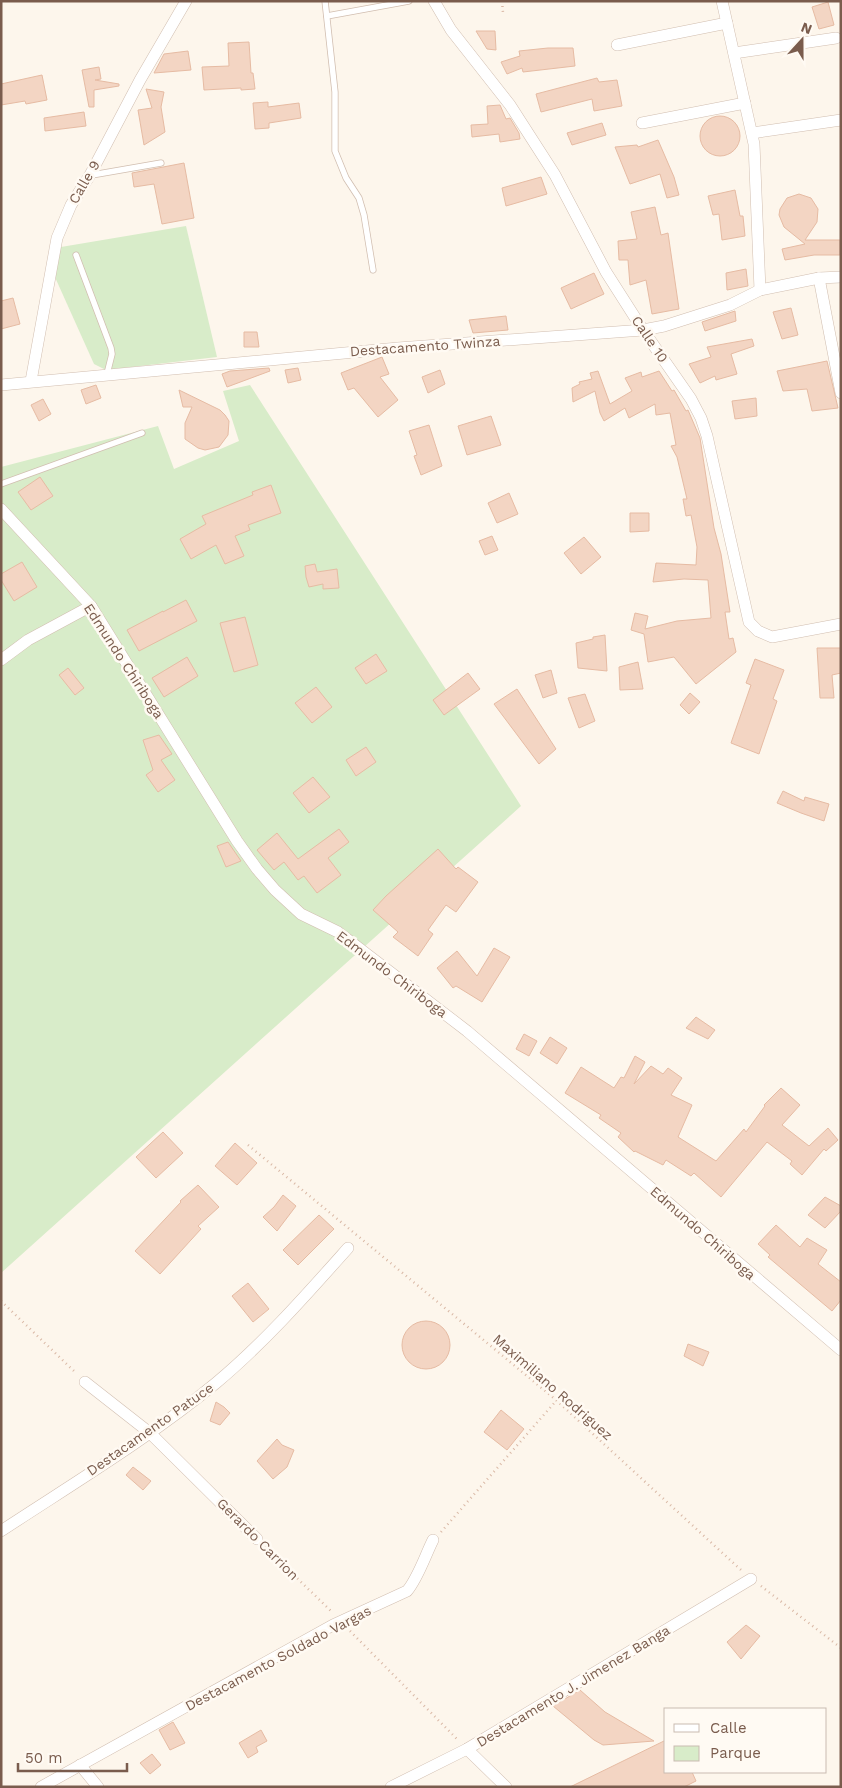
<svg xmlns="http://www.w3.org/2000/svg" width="842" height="1788" font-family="'Work Sans',sans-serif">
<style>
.green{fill:#d8ecc9}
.building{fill:#f3d5c3;stroke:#e6bba3}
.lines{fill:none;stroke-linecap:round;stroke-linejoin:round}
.service-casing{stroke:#d1beb0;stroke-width:7}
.minor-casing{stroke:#d1beb0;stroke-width:12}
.path{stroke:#d9b8a5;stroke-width:2.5;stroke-dasharray:1 4;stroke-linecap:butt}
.service{stroke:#fff;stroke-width:5.5}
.minor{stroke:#fff;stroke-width:11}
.labels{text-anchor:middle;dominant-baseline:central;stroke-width:5;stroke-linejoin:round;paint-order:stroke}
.street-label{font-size:14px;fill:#7a5c4d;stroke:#fffaf3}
</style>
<rect width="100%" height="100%" fill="#fdf6ec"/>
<g class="green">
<polygon points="186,226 217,357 106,370 94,364 54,275 61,247"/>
<polygon points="250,385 521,806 1,1273 1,467 158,426 174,469 239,441 223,391"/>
</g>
<g class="building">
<polygon points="828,2 834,25 819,29 812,7"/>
<polygon points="476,31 495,31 496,50 487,49"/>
<polygon points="249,42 251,73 253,73 255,89 241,90 241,88 204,90 202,67 229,66 228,43"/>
<polygon points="548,48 573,48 575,66 523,72 522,68 507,74 501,62 520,56 519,51"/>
<polygon points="188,51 191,70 154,73 164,54"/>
<polygon points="99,67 101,79 95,80 119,84 119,86 94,90 94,107 89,107 82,70"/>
<polygon points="42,75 47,100 26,104 25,101 1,105 1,84"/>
<polygon points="597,78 599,82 617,80 622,106 594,111 592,99 541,112 536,94"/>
<polygon points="146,89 164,92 161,107 165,132 144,145 138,110 152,108"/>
<polygon points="268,102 268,107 299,103 301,118 269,123 269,128 255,129 253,103"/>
<polygon points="500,105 506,119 510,118 519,133 520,139 500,142 499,134 472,137 471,125 488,124 487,106"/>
<polygon points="84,112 86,126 45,131 44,118"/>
<circle cx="720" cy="136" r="20"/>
<polygon points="602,123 606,135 572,145 567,133"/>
<polygon points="658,140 674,177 679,195 667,198 660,174 630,184 615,147 637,145 638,147"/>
<polygon points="184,163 194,218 162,224 154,184 134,187 132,173"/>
<polygon points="541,177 547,194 506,206 502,188"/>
<polygon points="735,190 740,216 743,216 745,236 722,240 719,214 713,215 708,196"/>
<polygon points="799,194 811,198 818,209 817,222 805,240 840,240 840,255 814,255 785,260 782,249 805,244 784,227 779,215 780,209 787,198"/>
<polygon points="655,207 661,235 668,233 679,309 652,314 646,280 630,285 628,260 619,260 618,241 637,239 631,212"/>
<polygon points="746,269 748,286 727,290 726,273"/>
<polygon points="594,273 604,294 571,309 561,288"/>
<polygon points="13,298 20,324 1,329 1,301"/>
<polygon points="791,308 798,335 782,339 773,312"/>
<polygon points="735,311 736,321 705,331 702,322"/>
<polygon points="506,316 508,330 473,333 469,320"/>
<polygon points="244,332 257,332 259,347 244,347"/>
<polygon points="752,339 754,346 731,354 737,374 716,380 715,376 700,383 689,364 711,357 707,347"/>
<polygon points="382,357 389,374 380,377 398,400 378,417 354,388 348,390 341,373"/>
<polygon points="827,361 838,408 812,411 807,389 783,391 777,371"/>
<polygon points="269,368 270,371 227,387 222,374 230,371"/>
<polygon points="298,368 301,380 288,383 285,370"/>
<polygon points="440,370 445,384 428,393 422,377"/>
<polygon points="598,371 610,404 632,391 625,378 641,372 642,377 659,371 672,391 674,390 686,411 688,410 700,438 714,528 721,554 730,612 725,612 729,639 733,638 736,652 696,684 674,657 648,662 644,634 631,630 635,613 648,616 645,629 677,621 711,618 708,580 684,579 653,582 656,563 696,565 697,547 691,515 686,516 683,499 687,499 677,457 671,446 676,445 670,413 656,415 655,404 629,418 625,408 604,421 600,413 595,391 573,402 572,388 580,384 579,382 592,379 590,373"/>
<polygon points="96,385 101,398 86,404 81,390"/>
<polygon points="179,390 220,410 225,415 229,421 228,435 219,447 205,450 198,448 185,439 185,423 192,407 183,407"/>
<polygon points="756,398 757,416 735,419 732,401"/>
<polygon points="43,399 51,414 39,421 31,405"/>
<polygon points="491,416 501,445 467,455 458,426"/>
<polygon points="429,425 442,466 421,475 414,456 417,455 409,431"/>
<polygon points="40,477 53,496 31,510 18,492"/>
<polygon points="271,485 281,513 248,525 250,530 235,536 244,556 225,564 216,545 191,559 180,539 206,524 202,516 253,495 252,492"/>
<polygon points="509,493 518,514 497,523 488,503"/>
<polygon points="630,513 649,513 649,531 630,532"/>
<polygon points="492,536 498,550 485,555 479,541"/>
<polygon points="584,537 601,557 581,574 564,553"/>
<polygon points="22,562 37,587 14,601 1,580 1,574"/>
<polygon points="315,564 317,572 337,569 339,588 323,589 323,584 309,587 306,577 305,566"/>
<polygon points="186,600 197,621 139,651 127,630 163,611 163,612"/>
<polygon points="245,617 258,665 234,672 220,623"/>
<polygon points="605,635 607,671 578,668 576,643 593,639 593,637"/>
<polygon points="817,648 841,648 841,673 832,675 834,698 820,698"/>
<polygon points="376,654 387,671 366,684 355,668"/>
<polygon points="187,657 198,676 164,697 152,678"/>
<polygon points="755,659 784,670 773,699 777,701 759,754 731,743 751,685 746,683"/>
<polygon points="638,662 643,689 620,690 619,667"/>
<polygon points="68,668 84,688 75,695 59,675"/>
<polygon points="551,670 557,693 543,698 535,675"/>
<polygon points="468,673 480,689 444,715 433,700"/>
<polygon points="316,687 332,707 312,723 295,703"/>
<polygon points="517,689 556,749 539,764 494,704"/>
<polygon points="690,693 700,702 689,714 680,705"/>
<polygon points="585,694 595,721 579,728 568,698"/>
<polygon points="159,735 172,754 161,760 175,780 158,792 146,775 153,770 143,740"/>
<polygon points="366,747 376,762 356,776 346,760"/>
<polygon points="313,777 330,797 309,813 293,793"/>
<polygon points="783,791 804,801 805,797 829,804 824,821 801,813 777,803"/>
<polygon points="339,829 349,842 328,858 341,875 317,893 304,876 298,880 284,862 274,870 257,850 277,833 298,859"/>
<polygon points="228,842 241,861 226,867 217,846"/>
<polygon points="438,849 456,869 458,867 478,882 456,912 446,905 428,930 433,934 418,956 393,937 398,932 373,910 386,896"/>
<polygon points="494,948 510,957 482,1002 456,986 453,988 437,968 457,951 477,976"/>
<polygon points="696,1017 715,1030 708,1039 686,1028"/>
<polygon points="524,1034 537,1041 529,1056 516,1049"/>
<polygon points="550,1037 567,1048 557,1064 540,1053"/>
<polygon points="635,1056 645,1062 634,1084 651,1066 663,1074 668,1068 682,1078 671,1095 692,1105 678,1137 716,1161 744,1129 746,1132 765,1106 764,1105 781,1088 800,1105 782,1125 809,1146 828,1128 838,1140 826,1151 824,1149 802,1175 790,1164 792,1161 767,1142 721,1197 694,1173 691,1176 666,1160 663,1165 635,1151 634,1152 618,1137 621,1133 599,1118 601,1115 565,1093 581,1067 614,1088 621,1077 624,1078"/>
<polygon points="163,1132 183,1153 156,1178 136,1157"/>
<polygon points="235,1143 257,1163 237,1185 215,1166"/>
<polygon points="198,1185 219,1207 198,1226 201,1229 160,1274 135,1251 181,1202 180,1201"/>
<polygon points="283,1195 296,1206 277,1231 263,1217 274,1207"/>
<polygon points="825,1197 841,1206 841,1211 825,1228 808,1215"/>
<polygon points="319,1215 334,1229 298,1265 283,1250"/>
<polygon points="776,1225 800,1247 807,1238 827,1250 818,1264 841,1282 841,1300 832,1311 768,1257 770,1255 758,1244"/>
<polygon points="248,1283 269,1309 253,1322 232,1296"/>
<circle cx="426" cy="1345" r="24"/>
<polygon points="688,1344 709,1352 703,1366 684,1356"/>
<polygon points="216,1402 224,1407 230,1413 220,1425 210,1421"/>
<polygon points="501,1410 524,1429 507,1450 484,1432"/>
<polygon points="277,1439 282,1445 294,1450 287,1467 273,1479 257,1461"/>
<polygon points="133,1467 151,1481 143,1490 126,1475"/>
<polygon points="746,1625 760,1636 741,1659 727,1642"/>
<polygon points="580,1690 605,1712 654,1741 603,1745 594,1740 553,1706"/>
<polygon points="173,1722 185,1743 170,1750 159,1730"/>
<polygon points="261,1730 267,1741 256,1747 258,1752 248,1758 239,1743"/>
<polygon points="666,1740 666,1772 692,1772 696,1781 684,1787 570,1787"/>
<polygon points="152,1754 161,1765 150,1774 140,1763"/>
</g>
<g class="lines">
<defs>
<g id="service">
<polyline points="325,1 335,92 335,151 346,178 359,198 364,215 373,270"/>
<polyline points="327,16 409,1"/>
<polyline points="92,175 161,163"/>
<polyline points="76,255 111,348 112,354 107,374"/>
<polyline points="1,484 142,433"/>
</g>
<g id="minor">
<polyline points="434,1 451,30 510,105 555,175 606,272 643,330 691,399 701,418 707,436 749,622 758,631 772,637 841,624"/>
<polyline points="722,1 754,144 760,290"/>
<polyline points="617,45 727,23"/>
<polyline points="734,53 836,38"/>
<polyline points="642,123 745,103"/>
<polyline points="752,133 841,120"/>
<polyline points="819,278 841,393"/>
<polyline points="31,381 57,238 71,205 90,175 140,80 186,1"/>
<polyline points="1,385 398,348 643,330 664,326 730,305 760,290 819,278 841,277"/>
<polyline points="1,509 91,606 237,841 257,869 275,890 301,914 338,932 467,1031 841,1350"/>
<polyline points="1,660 28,640 91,606"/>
<polyline points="85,1382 150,1433 257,1539"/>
<path d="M1 1531C74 1483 149 1438 216 1383 264 1343 307 1294 348 1248"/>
<polyline points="467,1749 506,1787"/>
<polyline points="80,1765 98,1787"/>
<path d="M41 1787 333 1625 407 1591C418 1578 425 1556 433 1540"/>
<polyline points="391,1787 467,1749 751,1579"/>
</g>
</defs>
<use href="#service" class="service-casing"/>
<use href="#minor" class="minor-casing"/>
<g class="path">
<polyline points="502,1 503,13"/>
<polyline points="248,1145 556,1400 741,1570"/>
<polyline points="1,1301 76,1373"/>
<polyline points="441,1532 556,1401"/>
<polyline points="265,1547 333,1613"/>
<polyline points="761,1586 841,1648"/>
<polyline points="350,1631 457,1739"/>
</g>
<use href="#service" class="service"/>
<use href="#minor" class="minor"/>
</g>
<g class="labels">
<g class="street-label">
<text transform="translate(84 182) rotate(-60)">Calle 9</text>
<text transform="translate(650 339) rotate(56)">Calle 10</text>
<text transform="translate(425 346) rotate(-4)">Destacamento Twinza</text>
<text transform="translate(124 661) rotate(57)">Edmundo Chiriboga</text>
<text transform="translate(392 974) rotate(37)">Edmundo Chiriboga</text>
<text transform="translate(703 1233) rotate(41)">Edmundo Chiriboga</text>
<text transform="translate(553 1387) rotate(41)">Maximiliano Rodriguez</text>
<text transform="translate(150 1429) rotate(-35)">Destacamento Patuce</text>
<text transform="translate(258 1539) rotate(45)">Gerardo Carrion</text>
<text transform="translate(278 1658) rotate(-28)">Destacamento Soldado Vargas</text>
<text transform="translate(573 1686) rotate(-31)">Destacamento J. Jimenez Banga</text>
</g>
</g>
<rect width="842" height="1788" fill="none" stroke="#7a5c4d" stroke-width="5"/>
<rect x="664" y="1708" width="162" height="65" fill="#fffaf3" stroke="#cabbb1"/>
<rect x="674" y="1724" width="25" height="8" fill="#ffffff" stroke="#cabbb1"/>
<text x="710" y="1733" font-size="15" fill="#7a5c4d">Calle</text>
<rect x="674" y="1746" width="25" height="15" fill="#d8ecc9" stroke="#cabbb1"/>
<text x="710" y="1758" font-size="15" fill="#7a5c4d">Parque</text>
<g transform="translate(802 40) rotate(21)" stroke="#fffaf3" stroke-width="4" paint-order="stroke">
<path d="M0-4L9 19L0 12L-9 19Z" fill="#7a5c4d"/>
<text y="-8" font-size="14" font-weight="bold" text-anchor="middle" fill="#7a5c4d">N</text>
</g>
<path d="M18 1763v8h109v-8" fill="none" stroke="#7a5c4d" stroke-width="2.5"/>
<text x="25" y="1763" font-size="15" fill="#7a5c4d" stroke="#fffaf3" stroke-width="4" paint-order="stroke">50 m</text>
</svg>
